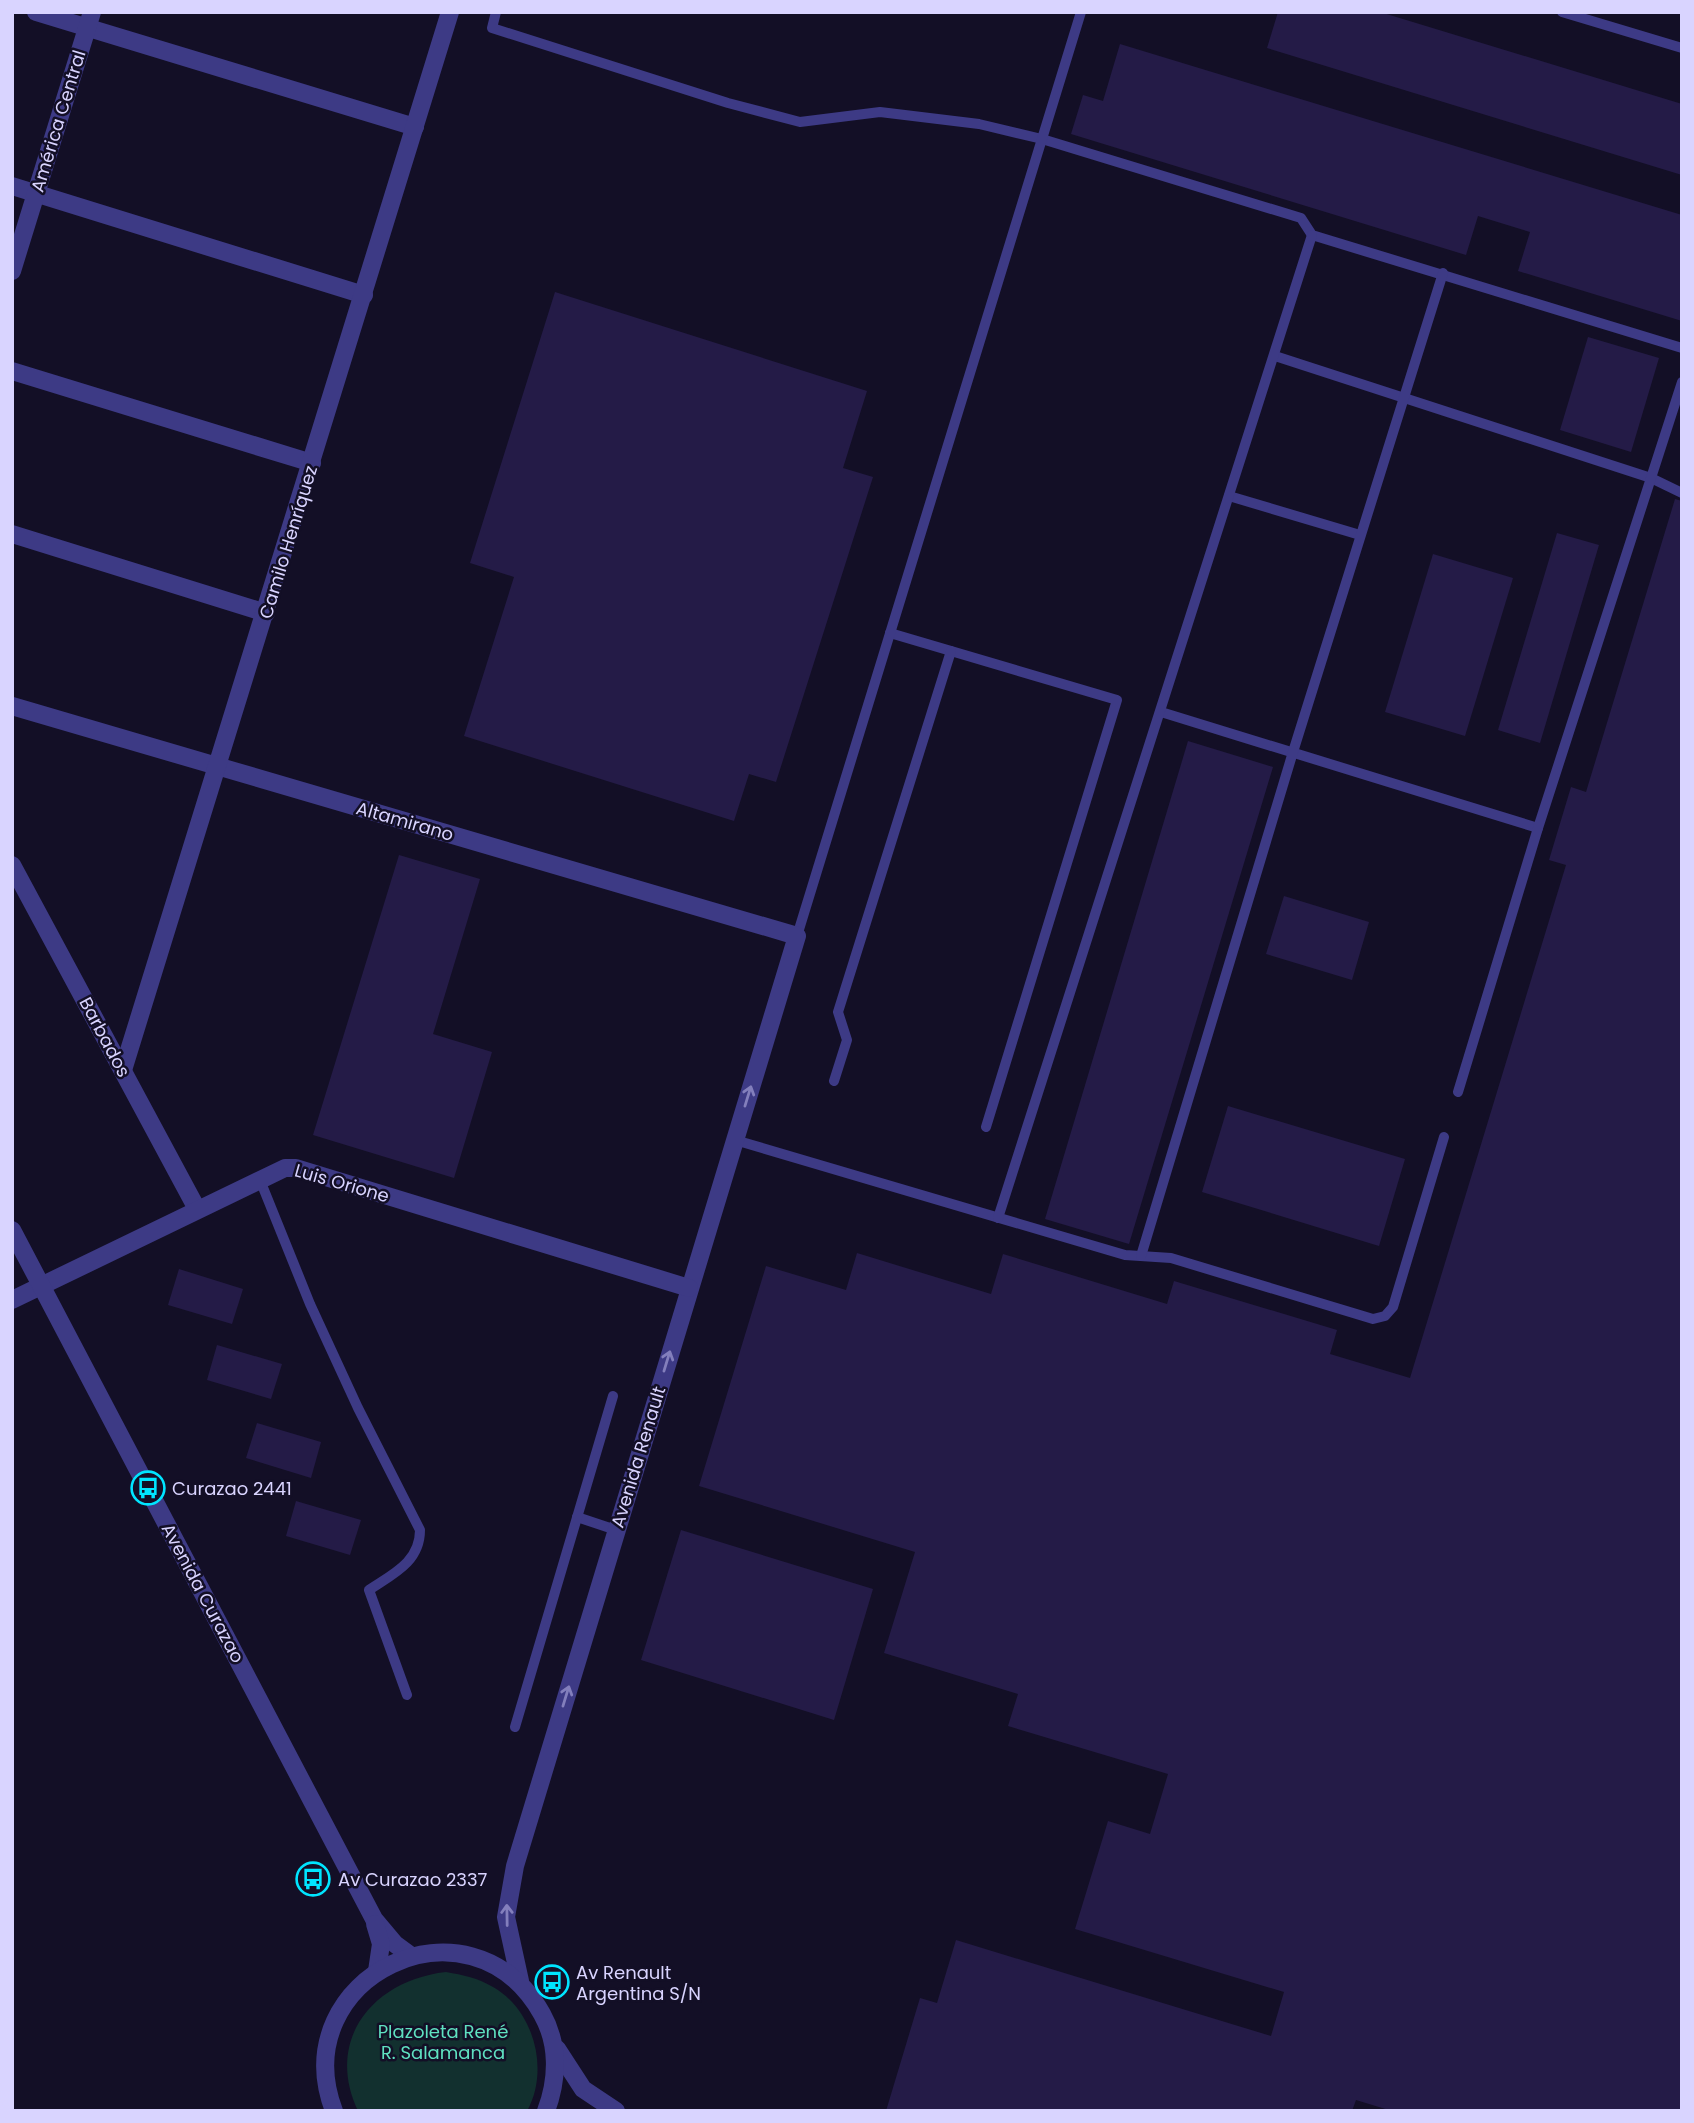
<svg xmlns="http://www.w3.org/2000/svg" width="1694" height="2123" font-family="Poppins,sans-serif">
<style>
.green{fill:#12302f}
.building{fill:#241b47}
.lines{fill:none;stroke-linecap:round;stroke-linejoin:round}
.service{stroke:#3d3a85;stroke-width:10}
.minor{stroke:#3d3a85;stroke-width:18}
.tertiary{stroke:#3d3a85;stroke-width:18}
.oneway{stroke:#837fbc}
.labels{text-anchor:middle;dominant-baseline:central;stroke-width:5;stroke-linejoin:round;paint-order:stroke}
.street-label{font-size:18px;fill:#d9d4ff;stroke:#130f26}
.poi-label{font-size:18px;fill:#d9d4ff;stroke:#130f26;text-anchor:start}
.park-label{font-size:18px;fill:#5fe0c0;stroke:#130f26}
</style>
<rect width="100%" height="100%" fill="#130f26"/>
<path class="green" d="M446 1972C463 1975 478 1978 493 1987 534 2010 550 2070 527 2111H358C324 2039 374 1980 446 1972Z"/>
<g class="building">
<polygon points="1278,12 1380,12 1682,104 1682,175 1267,48"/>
<polygon points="1120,44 1682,215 1682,321 1518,271 1530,232 1478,216 1466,255 1071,134 1083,95 1103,101"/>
<polygon points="555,292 867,391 843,468 873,477 776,782 749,774 734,821 464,736 514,577 470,563"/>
<polygon points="1588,337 1659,358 1631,452 1560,430"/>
<polygon points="1675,499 1682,501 1682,2111 1392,2111 1356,2100 1352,2111 886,2111 920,1998 937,2003 956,1940 1271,2036 1284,1992 1075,1929 1108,1821 1150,1834 1168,1774 1008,1726 1018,1694 884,1653 915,1552 699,1486 766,1266 846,1290 857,1253 991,1294 1003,1254 1167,1304 1174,1281 1337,1330 1330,1354 1410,1378 1566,865 1549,860 1571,787 1586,792"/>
<polygon points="1557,533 1599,545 1540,743 1498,730"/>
<polygon points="1433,554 1513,578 1465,736 1385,712"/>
<polygon points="1188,741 1273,767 1129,1244 1045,1219"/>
<polygon points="399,855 480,879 433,1034 492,1052 454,1178 313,1135"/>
<polygon points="1284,896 1369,922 1352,980 1266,954"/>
<polygon points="1228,1106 1405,1159 1379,1246 1202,1192"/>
<polygon points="179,1269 243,1289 232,1324 168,1305"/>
<polygon points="217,1345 282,1364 271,1399 207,1380"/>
<polygon points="257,1423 321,1442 311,1478 246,1458"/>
<polygon points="296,1501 361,1520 350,1555 286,1536"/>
<polygon points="681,1530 873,1589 834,1720 641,1660"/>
</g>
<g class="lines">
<g class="service">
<polyline points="496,12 492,28 728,103 800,122 880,112 979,124 1042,139 1301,218 1312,235 1682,348"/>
<polyline points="1562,12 1682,48"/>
<polyline points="1275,356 1651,478 1682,493"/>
<polyline points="1229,496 1360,535"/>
<polyline points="890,633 1117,700 986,1127"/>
<polyline points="1161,712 1538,828"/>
<polyline points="797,936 1081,12"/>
<polyline points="834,1081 847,1040 838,1012 951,651"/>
<polyline points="1458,1092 1538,828 1682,382"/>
<polyline points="735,1140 1125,1255 1171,1258 1373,1319 1385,1316 1393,1307 1444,1137"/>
<path d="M260 1180 310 1304 358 1408 420 1530C420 1562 393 1574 369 1590L407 1695"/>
<polyline points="998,1218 1312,235"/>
<polyline points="1141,1256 1293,752 1443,273"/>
<polyline points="577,1517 616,1530"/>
<polyline points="515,1727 613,1396"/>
</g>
<g class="minor">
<polyline points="36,12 415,127"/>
<polyline points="12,186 364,295"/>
<polyline points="12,271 92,12"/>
<polyline points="12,371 312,463"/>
<polyline points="12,534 266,613"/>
<polyline points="12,706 797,936 515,1866 506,1917 520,1981"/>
<polyline points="12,865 197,1209"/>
<polyline points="123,1070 450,12"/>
<polyline points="12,1300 285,1168 296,1168 689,1288"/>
</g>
<g class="tertiary">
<polyline points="12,1230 374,1919 395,1944 410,1955"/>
<polyline points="375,1924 381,1944 377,1971"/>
<polyline points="557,2049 583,2089 616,2111"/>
<path d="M334 2111C283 1977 470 1886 542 2014 559 2044 558 2079 546 2111"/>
</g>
</g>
<defs><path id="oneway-shaft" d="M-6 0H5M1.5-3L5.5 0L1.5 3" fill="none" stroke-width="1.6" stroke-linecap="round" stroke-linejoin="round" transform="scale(1.75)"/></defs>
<g class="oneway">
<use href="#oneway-shaft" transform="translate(748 1096) rotate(-73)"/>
<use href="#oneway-shaft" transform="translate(667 1361) rotate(-73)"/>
<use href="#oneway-shaft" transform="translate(566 1696) rotate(-73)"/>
<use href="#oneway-shaft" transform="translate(507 1915) rotate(-91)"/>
</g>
<defs>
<symbol id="bus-ring" viewBox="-11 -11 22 22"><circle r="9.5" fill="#130f26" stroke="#00e5ff" stroke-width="1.5"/><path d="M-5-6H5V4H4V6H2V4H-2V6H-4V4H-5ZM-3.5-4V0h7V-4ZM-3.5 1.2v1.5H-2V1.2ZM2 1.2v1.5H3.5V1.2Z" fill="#00e5ff"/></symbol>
</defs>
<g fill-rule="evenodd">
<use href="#bus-ring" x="129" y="1469" width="38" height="38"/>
<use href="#bus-ring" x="294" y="1860" width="38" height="38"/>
<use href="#bus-ring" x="533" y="1963" width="38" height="38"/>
</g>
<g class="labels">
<g class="street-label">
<text transform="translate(58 121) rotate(-73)">América Central</text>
<text transform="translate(288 542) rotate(-73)">Camilo Henríquez</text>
<text transform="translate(405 821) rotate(16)">Altamirano</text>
<text transform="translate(105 1037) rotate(62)">Barbados</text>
<text transform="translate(342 1183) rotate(16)">Luis Orione</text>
<text transform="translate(638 1457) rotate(-73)">Avenida Renault</text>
<text transform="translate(203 1593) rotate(62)">Avenida Curazao</text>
</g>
<g class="poi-label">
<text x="172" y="1488">Curazao 2441</text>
<text x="338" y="1879">Av Curazao 2337</text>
<text x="576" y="1972">Av Renault<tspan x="576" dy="21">Argentina S/N</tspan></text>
</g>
<g class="park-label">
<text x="443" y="2031">Plazoleta René<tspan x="443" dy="21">R. Salamanca</tspan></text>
</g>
</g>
<rect width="1694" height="2123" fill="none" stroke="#d9d4ff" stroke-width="28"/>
</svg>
